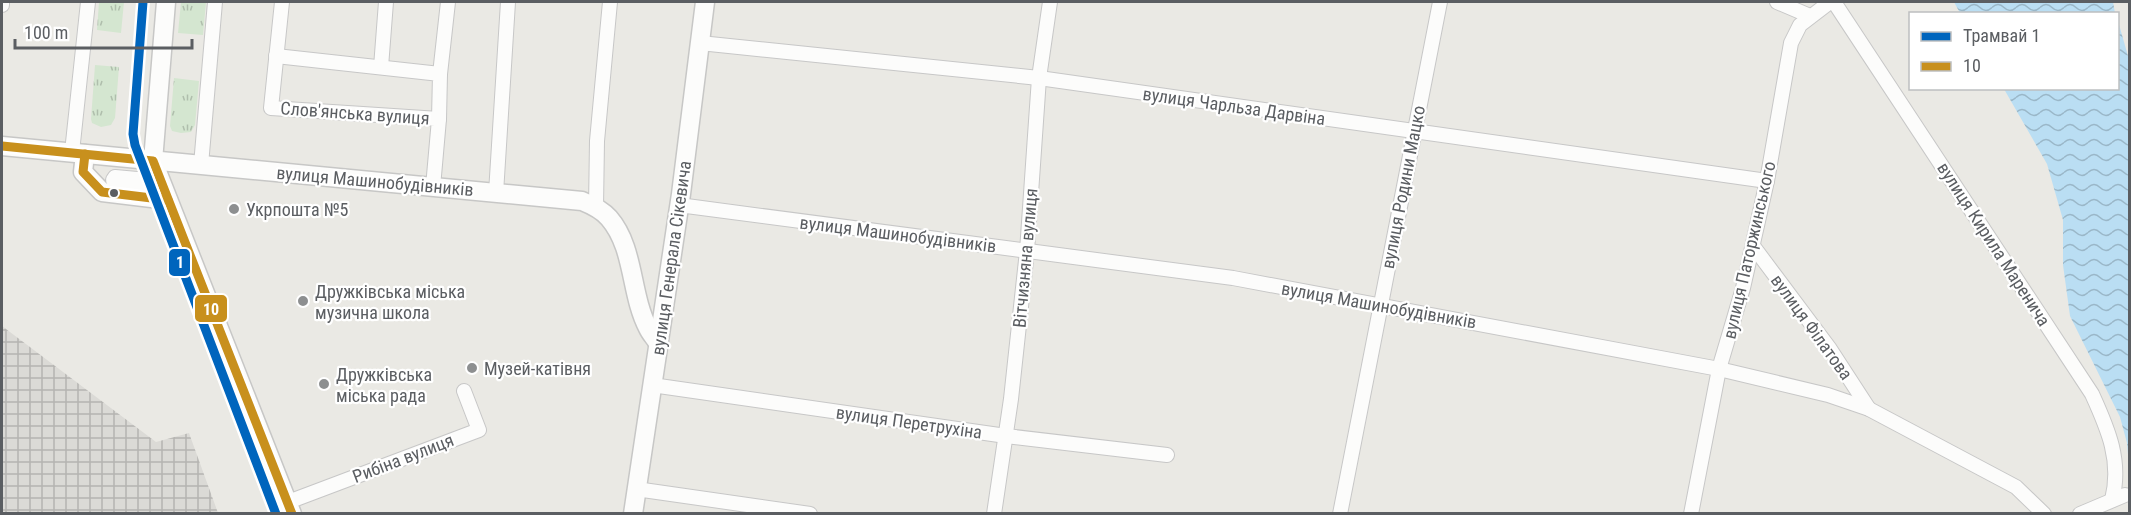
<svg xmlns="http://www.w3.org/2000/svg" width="2131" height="515" font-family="'Roboto Condensed',sans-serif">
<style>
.industrial{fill:url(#industrial-grid)}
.grass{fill:url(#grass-tufts)}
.water{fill:url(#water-waves)}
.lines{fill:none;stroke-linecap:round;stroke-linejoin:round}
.street-casing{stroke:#c7c7c7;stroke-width:16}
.secondary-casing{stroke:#c7c7c6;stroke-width:21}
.street{stroke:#fcfcfb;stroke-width:14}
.secondary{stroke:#fcfcfb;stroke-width:18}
.bus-1-casing{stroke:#fff;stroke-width:14}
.bus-1{stroke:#c8901d;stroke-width:9}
.tram-1-casing{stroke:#fff;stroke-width:14}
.tram-1{stroke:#0065bd;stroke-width:9}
.bus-dot{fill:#5b5e62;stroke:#fff;stroke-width:2}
.poi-dot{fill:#8d8f90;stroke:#fff;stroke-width:2}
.labels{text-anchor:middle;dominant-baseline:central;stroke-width:4.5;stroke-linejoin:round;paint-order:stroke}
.street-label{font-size:18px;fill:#5b5e62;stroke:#fff}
.poi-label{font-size:18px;fill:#5b5e62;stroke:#fff;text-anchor:start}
.line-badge{stroke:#fff;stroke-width:2}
.badge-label{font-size:16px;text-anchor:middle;font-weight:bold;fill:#fff}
</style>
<defs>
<pattern id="industrial-grid" width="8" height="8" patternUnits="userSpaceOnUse" patternTransform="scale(1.5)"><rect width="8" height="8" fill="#dbdad6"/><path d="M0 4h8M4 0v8" fill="none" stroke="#b5b4b1"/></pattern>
<pattern id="grass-tufts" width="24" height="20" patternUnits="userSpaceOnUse" patternTransform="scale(1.5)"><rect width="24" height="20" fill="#d4e6d0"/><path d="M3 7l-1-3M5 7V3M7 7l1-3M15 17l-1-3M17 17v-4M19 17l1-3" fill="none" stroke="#afbeac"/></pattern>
<pattern id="water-waves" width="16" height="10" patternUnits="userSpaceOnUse" patternTransform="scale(1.5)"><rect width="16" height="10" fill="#badef3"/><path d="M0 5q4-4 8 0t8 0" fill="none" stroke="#9ab7c8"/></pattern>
</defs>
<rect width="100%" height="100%" fill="#eae9e4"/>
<polygon class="industrial" points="2,326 156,442 189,433 218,513 2,513"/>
<g class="grass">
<polygon points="99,2 124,2 121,33 97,30"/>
<polygon points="181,2 206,2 203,35 178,33"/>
<polygon points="95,65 119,67 115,118 111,125 101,127 92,123 91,119"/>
<polygon points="174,78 199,81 195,125 191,132 181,133 172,131 170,126"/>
</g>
<g class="water">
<polygon points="1954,2 2113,2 2115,13 1960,13"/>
<polygon points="2118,21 2130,63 2129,466 2127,443 2120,417 2070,316 2063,265 2063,220 2047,164 2004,89 2118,88"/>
</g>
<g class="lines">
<defs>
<g id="street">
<polyline points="282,2 271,108 439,119 433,187"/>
<polyline points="1777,2 1810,16"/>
<path d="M1834 2 2092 394C2108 429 2122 461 2112 500"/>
<polyline points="2,5 2,2"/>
<polyline points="700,43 1039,78 1767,181"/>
<polyline points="276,56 440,74 439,119"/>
<polyline points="381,67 386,2"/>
<polyline points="440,74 448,2"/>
<polyline points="72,152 88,2"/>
<polyline points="201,165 215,2"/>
<polygon points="115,177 137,179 139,183 115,181 113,180"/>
<polyline points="496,193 508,2"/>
<polyline points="679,205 1233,278 1719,369 1828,395 1869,409 2016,487 2044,514"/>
<polyline points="596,207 597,141 610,2"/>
<polyline points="1753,246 1830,349 1869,409"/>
<polyline points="652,385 1006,436 1167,455"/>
<polyline points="636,489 810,514"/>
<polyline points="288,502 479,430 464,391"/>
<polyline points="994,514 1011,399 1027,251 1039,78 1050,2"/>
<polyline points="1340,514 1440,2"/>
<polyline points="1691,514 1719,369 1743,288 1767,181 1791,43 1800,25 1830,2"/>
<polyline points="2080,514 2125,495"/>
</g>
<g id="secondary">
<polyline points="166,2 153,161 292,514"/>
<path d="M2 146 582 201C592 205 602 210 609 218 635 248 630 294 648 328 650 333 655 338 658 343"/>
<polyline points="85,154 83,172 102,192 168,200"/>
<polyline points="633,514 681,194 705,2"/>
</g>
</defs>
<use href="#street" class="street-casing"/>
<use href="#secondary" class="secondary-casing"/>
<use href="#street" class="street"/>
<use href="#secondary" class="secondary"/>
<defs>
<g id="bus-1">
<polyline points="2,146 153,161 292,514"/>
<polyline points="85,154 83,172 102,192 168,200"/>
</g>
</defs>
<use href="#bus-1" class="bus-1-casing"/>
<use href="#bus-1" class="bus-1"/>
<defs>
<polyline id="tram-1" points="143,2 133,134 135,145 276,514"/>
</defs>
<use href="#tram-1" class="tram-1-casing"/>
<use href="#tram-1" class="tram-1"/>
</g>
<circle class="bus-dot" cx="114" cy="193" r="5"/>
<g class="poi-dot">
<circle cx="234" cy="209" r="6"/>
<circle cx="303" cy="301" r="6"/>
<circle cx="472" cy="368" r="6"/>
<circle cx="324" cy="384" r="6"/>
</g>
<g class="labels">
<g class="street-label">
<text transform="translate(1234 106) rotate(8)">вулиця Чарльза Дарвіна</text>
<text transform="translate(355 113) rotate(4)">Слов'янська вулиця</text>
<text transform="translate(375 181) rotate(5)">вулиця Машинобудівників</text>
<text transform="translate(1403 187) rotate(-79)">вулиця Родини Мацко</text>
<text transform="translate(898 234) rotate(7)">вулиця Машинобудівників</text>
<text transform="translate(1994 244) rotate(57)">вулиця Кирила Маренича</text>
<text transform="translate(1749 250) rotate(-77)">вулиця Паторжинського</text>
<text transform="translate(671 258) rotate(-82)">вулиця Генерала Сікевича</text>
<text transform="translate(1025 258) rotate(-85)">Вітчизняна вулиця</text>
<text transform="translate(1379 305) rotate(10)">вулиця Машинобудівників</text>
<text transform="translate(1812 327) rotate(54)">вулиця Філатова</text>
<text transform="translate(909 422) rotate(8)">вулиця Перетрухіна</text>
<text transform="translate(403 458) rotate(-21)">Рибіна вулиця</text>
</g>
<g class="poi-label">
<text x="246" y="209">Укрпошта №5</text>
<text x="315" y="291">Дружківська міська<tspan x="315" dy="21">музична школа</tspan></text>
<text x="484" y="368">Музей-катівня</text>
<text x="336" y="374">Дружківська<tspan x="336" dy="21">міська рада</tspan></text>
</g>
</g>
<g class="line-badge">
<rect x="168" y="248" width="23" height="29" rx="6" fill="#0065bd"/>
<rect x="194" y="294" width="34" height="29" rx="6" fill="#c8901d"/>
</g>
<g class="badge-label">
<text x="180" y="268">1</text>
<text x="211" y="315">10</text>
</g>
<rect width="2131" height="515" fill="none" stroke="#5b5e62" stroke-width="6"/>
<rect x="1909" y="12" width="210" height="78" fill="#ffffff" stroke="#bdbfc0" stroke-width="1.5"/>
<rect x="1921" y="32" width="30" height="9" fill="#0065bd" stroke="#bdbfc0" stroke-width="1.5"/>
<text x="1963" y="42" font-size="18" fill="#5b5e62">Трамвай 1</text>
<rect x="1921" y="62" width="30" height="9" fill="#c8901d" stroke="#bdbfc0" stroke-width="1.5"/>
<text x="1963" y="72" font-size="18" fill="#5b5e62">10</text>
<path d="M15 39v9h177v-9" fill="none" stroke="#5b5e62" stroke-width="3"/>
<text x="24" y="39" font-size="18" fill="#5b5e62" stroke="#ffffff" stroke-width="4.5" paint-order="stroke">100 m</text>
</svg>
